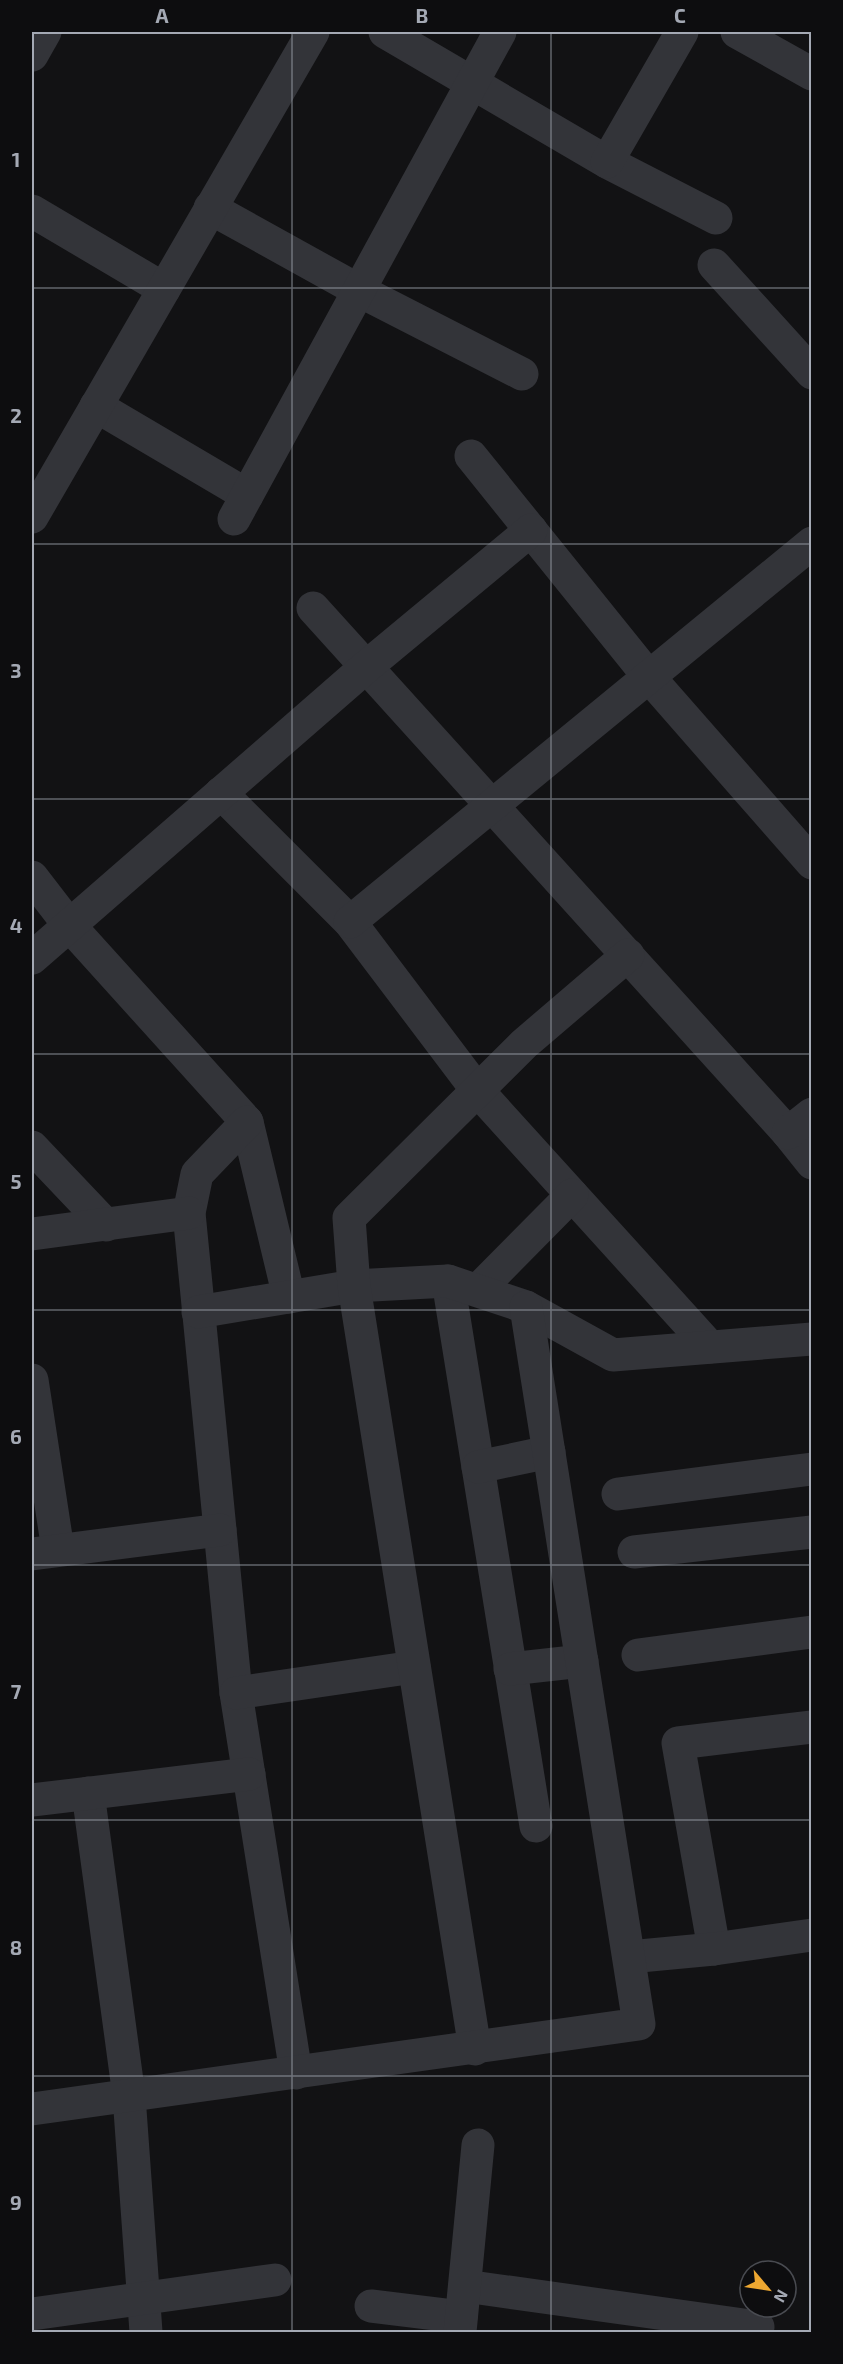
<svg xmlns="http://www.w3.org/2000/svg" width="843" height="2364" font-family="'Exo 2',sans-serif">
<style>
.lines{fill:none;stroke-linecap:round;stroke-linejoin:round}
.street{stroke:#333439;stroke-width:33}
.grid{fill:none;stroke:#a4a9b4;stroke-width:1.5;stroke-opacity:0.55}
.neatline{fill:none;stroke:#a4a9b4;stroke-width:2}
.grid-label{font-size:20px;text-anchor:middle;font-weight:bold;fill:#a4a9b4}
</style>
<rect width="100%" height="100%" fill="#121214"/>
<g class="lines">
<g class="street">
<polyline points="385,32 607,162 716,218"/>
<polyline points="737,32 812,74"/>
<polyline points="32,55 45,32"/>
<polyline points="607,162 682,32"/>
<polyline points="210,208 358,290 522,374"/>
<polyline points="32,211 164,289"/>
<polyline points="714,265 812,373"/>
<polyline points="96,406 247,495"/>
<polyline points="471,456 649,677 812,863"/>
<polyline points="32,517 313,32"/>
<polyline points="234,519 500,32"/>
<polyline points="313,608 788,1133 812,1163"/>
<polyline points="221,793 350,922 477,1090 710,1347"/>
<polyline points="32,877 69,925 247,1122 289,1297"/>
<polyline points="350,922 812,543"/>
<polyline points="32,958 366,667 531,530"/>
<polyline points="247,1122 197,1174 189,1213 236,1693 296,2073"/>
<polyline points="788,1133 812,1114"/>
<polyline points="32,1147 106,1225"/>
<polyline points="32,1234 189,1213"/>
<polyline points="448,1281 536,1826"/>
<polyline points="479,1289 572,1195"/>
<polyline points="198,1312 354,1286 448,1281 526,1307 613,1355 812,1339"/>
<polyline points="32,1380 58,1550"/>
<polyline points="478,1467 549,1452"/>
<polyline points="618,1494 812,1469"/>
<polyline points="634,1552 812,1532"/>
<polyline points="32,1554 220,1530"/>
<polyline points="638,1655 812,1632"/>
<polyline points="510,1669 582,1661"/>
<polyline points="236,1693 414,1667"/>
<polyline points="88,1793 129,2096 146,2332"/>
<polyline points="32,1800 249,1774"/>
<polyline points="714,1949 678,1743 812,1727"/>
<polyline points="629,1957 714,1949 812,1935"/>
<polyline points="475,2049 354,1286 349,1218 524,1044 628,955"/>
<polyline points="32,2109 639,2024 526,1307"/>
<polyline points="465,2286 758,2327"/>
<polyline points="371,2306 461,2317"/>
<polyline points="32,2314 275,2280"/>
<polyline points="460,2332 478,2145"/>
</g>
</g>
<path class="grid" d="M292 32V2332M551 32V2332M32 288H812M32 544H812M32 799H812M32 1054H812M32 1310H812M32 1565H812M32 1820H812M32 2076H812"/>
<rect width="843" height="2364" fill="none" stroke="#0d0d0f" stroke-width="66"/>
<g transform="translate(768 2289) rotate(119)"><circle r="28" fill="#0d0d0f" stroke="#494b51" stroke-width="1.5"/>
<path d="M0-4.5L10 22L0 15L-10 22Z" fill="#eda731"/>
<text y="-9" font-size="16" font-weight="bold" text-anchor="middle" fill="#a4a9b4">N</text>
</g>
<rect x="33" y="33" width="777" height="2298" class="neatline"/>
<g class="grid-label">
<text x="162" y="23">A</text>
<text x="422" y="23">B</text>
<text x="680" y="23">C</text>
<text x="16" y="167">1</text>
<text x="16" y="423">2</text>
<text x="16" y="678">3</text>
<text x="16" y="933">4</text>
<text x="16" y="1189">5</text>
<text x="16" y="1444">6</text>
<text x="16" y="1699">7</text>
<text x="16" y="1955">8</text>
<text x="16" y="2210">9</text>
</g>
</svg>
